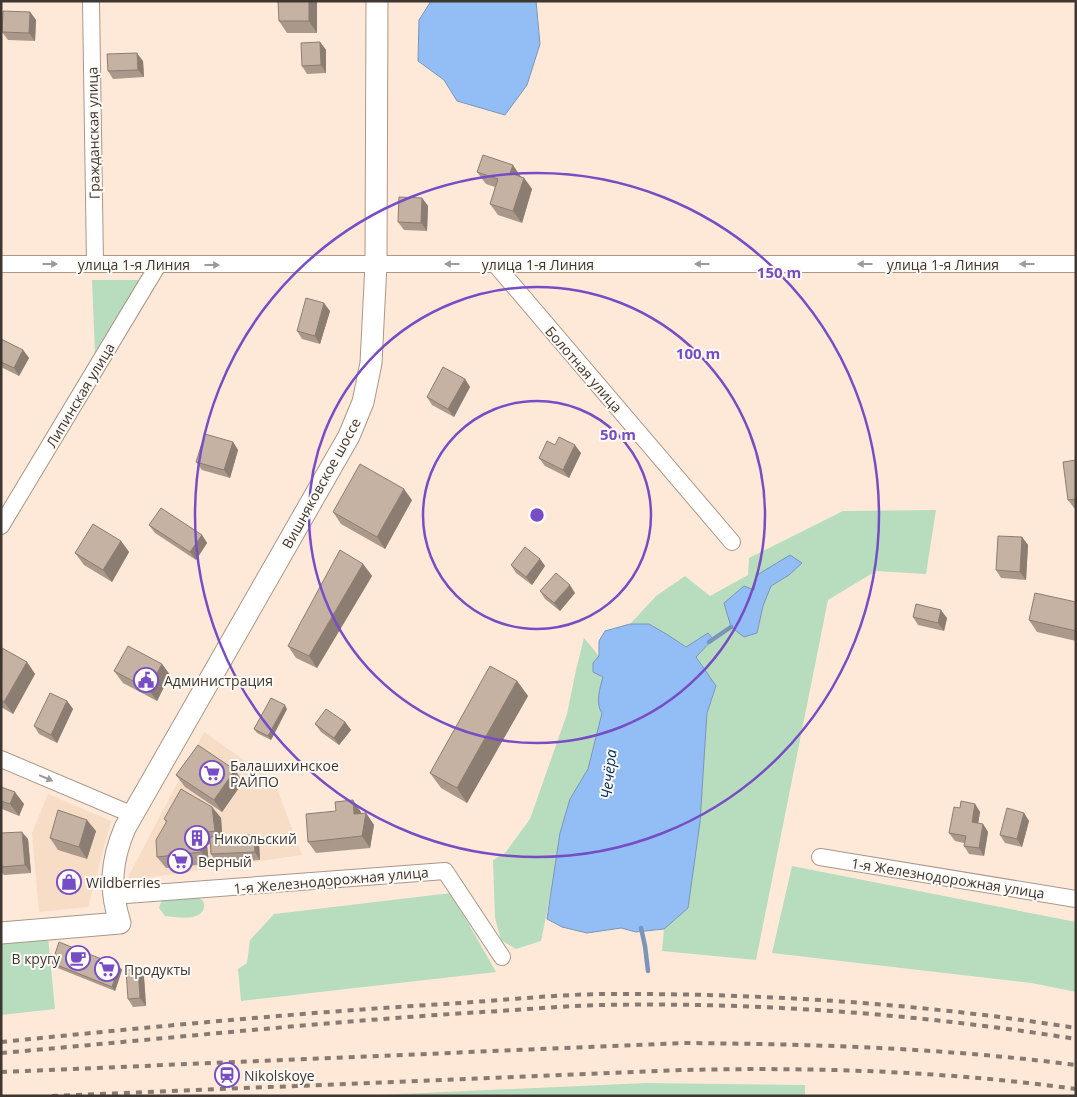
<svg xmlns="http://www.w3.org/2000/svg" width="1077" height="1097" font-family="'Open Sans',sans-serif">
<style>
.built{fill:#f7dcc6}
.green{fill:#b7ddbe;fill-rule:evenodd}
.water{fill:#93bef5;stroke:#7a95ba}
.lines{fill:none;stroke-linecap:round;stroke-linejoin:round}
.stream{stroke:#7a95ba;stroke-width:4.5}
.minor-casing{stroke:#aa9787;stroke-width:18}
.tertiary-casing{stroke:#aa9787;stroke-width:23}
.minor{stroke:#fff;stroke-width:16}
.tertiary{stroke:#fff;stroke-width:21}
.rail{stroke:#877a70;stroke-width:4;stroke-dasharray:6 6;stroke-linecap:butt}
.wall{fill:#aa998b}
.shaded-wall{fill:#8b7d71}
.building{fill:#c6b2a2;stroke:#8b7d71}
.oneway{fill:#9e9a98}
.ring{fill:none;stroke:#774dc6;stroke-width:2.5}
.labels{text-anchor:middle;dominant-baseline:central;stroke-width:4;stroke-linejoin:round;paint-order:stroke}
.street-label{font-size:14px;fill:#3e3630;stroke:#fefaf6}
.poi-label{font-size:14px;fill:#3e3630;stroke:#fefaf6;text-anchor:start}
.water-label{font-size:15px;font-style:italic;fill:#002c5c;stroke:#fefaf6}
.centre{fill:#774dc6;stroke:#fefaf6;stroke-width:2.5}
.ring-label{font-size:15px;text-anchor:middle;font-weight:bold;fill:#774dc6;stroke:#fefaf6;stroke-width:4;stroke-linejoin:round;paint-order:stroke}
</style>
<rect width="100%" height="100%" fill="#fee9d9"/>
<g class="built">
<polygon points="204,732 274,781 302,855 126,881"/>
<polygon points="48,794 111,821 88,907 39,912 32,833"/>
</g>
<g class="green">
<polygon points="92,280 140,280 95,352"/>
<path d="M936 510 926 574 876 571 828 600 756 960 662 951 664 929 688 908 707 713 716 687 696 657 708 633 686 647 668 635 649 624H630L656 596 685 576 710 596 748 575 749 558 843 511ZM789 575 771 586 763 606 757 633 754 591Z"/>
<polygon points="584,638 599,656 603,677 602,713 588,769 570,799 541,941 516,949 501,940 495,918 493,860 505,853 530,819 567,714 576,670"/>
<polygon points="792,866 1076,922 1076,992 1032,983 772,953"/>
<polygon points="451,893 496,972 241,1001 238,969 247,963 250,940 274,914"/>
<path d="M199 898C203 900 205 903 204 907 202 922 176 917 165 916L159 908 162 900Z"/>
<polygon points="48,937 55,1009 1,1015 1,942"/>
<polygon points="646,1083 805,1085 805,1096 357,1096"/>
</g>
<g class="water">
<polygon points="431,1 536,1 540,44 527,85 505,115 457,101 444,80 418,61 419,20"/>
<polygon points="790,555 802,563 789,575 771,586 763,606 757,633 744,637 731,627 724,603 744,586 754,590 757,575"/>
<path d="M630 624H649L668 635 686 647 708 633 713 639 696 657 716 686 707 713 700 822 688 908 664 929 636 932 621 928 587 933 562 927 547 919 560 833 570 799 588 769 602 713C595 704 600 687 603 677L593 672V663L599 656V641L605 631Z"/>
</g>
<g class="lines">
<g class="stream">
<polyline points="709,642 731,627"/>
<polyline points="641,928 645,946 648,971"/>
</g>
<defs>
<g id="minor">
<polyline points="91,1 95,264"/>
<polyline points="1,264 1076,264"/>
<polyline points="495,264 732,542"/>
<polyline points="1,526 158,265"/>
<polyline points="1,759 133,815"/>
<polyline points="820,857 1076,899"/>
<polyline points="113,896 445,871 502,957"/>
</g>
<path id="tertiary" d="M1 933 120 923C109 888 111 861 125 828L349 436 363 402 371 363 376 264 377 1"/>
</defs>
<use href="#minor" class="minor-casing"/>
<use href="#tertiary" class="tertiary-casing"/>
<use href="#minor" class="minor"/>
<use href="#tertiary" class="tertiary"/>
<g class="rail">
<path d="M1 1042C149 1027 296 1013 444 1004 496 1001 549 995 601 994 759 993 919 1003 1076 1028"/>
<path d="M1 1053C161 1039 321 1022 482 1012 521 1010 561 1006 601 1005 759 1002 919 1014 1076 1039"/>
<path d="M1 1072 683 1043C814 1044 945 1048 1076 1065"/>
<path d="M52 1096 684 1070C814 1067 946 1071 1076 1089"/>
</g>
</g>
<g class="wall">
<polygon points="278,1 317,1 317,33 287,33 279,21"/>
<polygon points="30,12 36,20 35,41 8,40 2,32"/>
<polygon points="320,42 326,50 326,73 307,74 302,66"/>
<polygon points="143,61 144,77 113,79 108,71"/>
<polygon points="477,172 524,178 532,189 522,223 498,215 490,204 495,187 486,184"/>
<polygon points="422,198 428,206 427,231 404,230 398,222"/>
<polygon points="330,311 320,344 302,339 297,331"/>
<polygon points="1,339 23,350 29,358 19,376 1,367"/>
<polygon points="465,379 470,387 454,417 432,405 427,397"/>
<polygon points="233,442 238,450 230,478 202,470 196,462"/>
<polygon points="555,445 581,453 569,478 545,466 539,458"/>
<polygon points="1076,460 1076,508 1074,508 1068,500"/>
<polygon points="412,500 385,549 341,524 333,512"/>
<polygon points="149,525 202,535 207,543 196,560 155,533"/>
<polygon points="1022,537 1028,545 1026,580 1001,578 996,570"/>
<polygon points="121,541 129,552 112,582 84,565 75,553"/>
<polygon points="540,559 545,566 532,585 516,573 511,565"/>
<polygon points="363,564 372,576 317,668 296,658 288,646"/>
<polygon points="540,591 575,593 560,611 545,599"/>
<polygon points="1076,602 1076,641 1037,632 1029,620"/>
<polygon points="913,617 947,618 944,631 918,625"/>
<polygon points="1,649 27,662 35,674 13,714 1,707"/>
<polygon points="162,664 170,675 157,701 123,683 114,671"/>
<polygon points="517,681 528,696 467,803 441,788 430,773"/>
<polygon points="67,701 73,709 57,743 39,734 34,726"/>
<polygon points="287,709 271,740 257,733 254,729"/>
<polygon points="345,722 351,730 339,745 321,732 315,724"/>
<polygon points="176,775 243,782 222,812 185,787"/>
<polygon points="1,787 24,804 19,816 2,809 1,811"/>
<polygon points="975,804 980,812 978,824 983,824 988,832 984,856 969,854 964,846 964,843 955,841 949,833 960,808"/>
<polygon points="212,807 221,818 222,836 254,835 259,843 260,860 216,862 211,854 210,844 207,845 209,864 166,868 157,857 166,822 164,819"/>
<polygon points="361,812 361,814 366,813 374,825 370,848 316,853 308,842"/>
<polygon points="1024,813 1029,821 1022,847 1005,843 1000,835"/>
<polygon points="96,831 87,859 58,850 50,838"/>
<polygon points="1,833 28,839 31,873 4,875 1,872"/>
<polygon points="52,963 119,966 122,970 115,991 55,967"/>
<polygon points="144,977 146,1006 133,1007 128,999"/>
</g>
<g class="shaded-wall">
<polygon points="309,1 317,1 317,33 309,21"/>
<polygon points="30,12 36,20 35,41 29,33"/>
<polygon points="320,42 326,50 326,73 321,65"/>
<polygon points="137,53 143,61 144,77 138,70"/>
<polygon points="513,165 521,177 510,173"/>
<polygon points="524,178 532,189 522,223 513,211"/>
<polygon points="422,198 428,206 427,231 421,223"/>
<polygon points="324,303 330,311 320,344 315,336"/>
<polygon points="23,350 29,358 19,376 14,368"/>
<polygon points="465,379 470,387 454,417 448,409"/>
<polygon points="233,442 238,450 230,478 224,470"/>
<polygon points="575,445 581,453 569,478 563,470"/>
<polygon points="404,489 412,500 385,549 377,537"/>
<polygon points="202,535 207,543 196,560 190,552"/>
<polygon points="1022,537 1028,545 1026,580 1020,572"/>
<polygon points="121,541 129,552 112,582 103,570"/>
<polygon points="540,559 545,566 532,585 526,577"/>
<polygon points="363,564 372,576 317,668 309,656"/>
<polygon points="570,585 575,593 560,611 554,603"/>
<polygon points="941,610 947,618 944,631 938,623"/>
<polygon points="27,662 35,674 13,714 4,702"/>
<polygon points="162,664 170,675 157,701 148,689"/>
<polygon points="517,681 528,696 467,803 457,788"/>
<polygon points="67,701 73,709 57,743 51,735"/>
<polygon points="285,705 287,709 271,740 268,736"/>
<polygon points="345,722 351,730 339,745 334,738"/>
<polygon points="235,770 243,782 222,812 214,800"/>
<polygon points="15,792 24,804 19,816 10,804"/>
<polygon points="353,800 361,812 362,826 354,814"/>
<polygon points="975,804 980,812 977,830 972,822"/>
<polygon points="212,807 221,818 223,843 215,831"/>
<polygon points="366,813 374,825 370,848 362,836"/>
<polygon points="1024,813 1029,821 1022,847 1017,839"/>
<polygon points="87,820 96,831 87,859 79,847"/>
<polygon points="983,824 988,832 984,856 979,848"/>
<polygon points="22,832 28,839 31,873 25,865"/>
<polygon points="199,833 207,845 209,864 201,852"/>
<polygon points="254,835 259,843 260,860 255,852"/>
<polygon points="119,966 122,970 115,991 112,987"/>
<polygon points="138,969 144,977 146,1006 140,998"/>
</g>
<g class="building">
<polygon points="278,1 309,1 309,21 279,21"/>
<polygon points="3,11 30,12 29,33 2,32"/>
<polygon points="320,42 321,65 302,66 301,43"/>
<polygon points="137,53 138,70 108,71 107,54"/>
<polygon points="483,155 513,165 510,173 524,178 513,211 490,204 498,179 477,172"/>
<polygon points="399,197 422,198 421,223 398,222"/>
<polygon points="306,298 324,303 315,336 297,331"/>
<polygon points="1,339 23,350 14,368 1,362"/>
<polygon points="443,367 465,379 448,409 427,397"/>
<polygon points="205,434 233,442 224,470 196,462"/>
<polygon points="559,437 575,445 563,470 539,458 547,441 555,445"/>
<polygon points="1076,460 1076,499 1068,500 1063,462"/>
<polygon points="360,464 404,489 377,537 333,512"/>
<polygon points="161,508 202,535 190,552 149,525"/>
<polygon points="93,524 121,541 103,570 75,553"/>
<polygon points="998,536 1022,537 1020,572 996,570"/>
<polygon points="525,547 540,559 526,577 511,565"/>
<polygon points="340,550 363,564 309,656 288,646"/>
<polygon points="556,573 570,585 554,603 540,591"/>
<polygon points="1035,593 1076,602 1076,631 1029,620"/>
<polygon points="916,604 941,610 938,623 913,617"/>
<polygon points="128,646 162,664 148,689 114,671"/>
<polygon points="2,648 27,662 4,702 1,700"/>
<polygon points="490,666 517,681 457,788 430,773"/>
<polygon points="50,693 67,701 51,735 34,726"/>
<polygon points="271,698 285,705 268,736 254,729"/>
<polygon points="326,709 345,722 334,738 315,724"/>
<polygon points="198,745 235,770 214,800 176,775"/>
<polygon points="1,787 15,792 10,804 1,801"/>
<polygon points="181,789 212,807 215,831 199,833 201,852 157,857 156,840 167,821 164,819"/>
<polygon points="353,800 354,814 366,813 362,836 308,842 306,814 336,811 335,802"/>
<polygon points="961,801 975,804 972,822 983,824 979,848 964,846 966,836 949,833 954,807 960,808"/>
<polygon points="1007,808 1024,813 1017,839 1000,835"/>
<polygon points="58,810 87,820 79,847 50,838"/>
<polygon points="22,832 25,865 1,867 1,833"/>
<polygon points="254,835 255,852 211,854 210,837"/>
<polygon points="59,942 119,966 112,987 52,963"/>
<polygon points="138,969 140,998 128,999 126,970"/>
</g>
<defs><path id="oneway-solid" d="M-6-.8H1V-3.2L6.5 0L1 3.2V.8H-6Z" transform="scale(1.25)"/></defs>
<g class="oneway">
<use href="#oneway-solid" transform="translate(50 264)"/>
<use href="#oneway-solid" transform="translate(452 264) rotate(180)"/>
<use href="#oneway-solid" transform="translate(702 264) rotate(-180)"/>
<use href="#oneway-solid" transform="translate(865 264) rotate(-180)"/>
<use href="#oneway-solid" transform="translate(1027 264) rotate(-180)"/>
<use href="#oneway-solid" transform="translate(212 265)"/>
<use href="#oneway-solid" transform="translate(46 778) rotate(23)"/>
</g>
<g class="ring">
<circle cx="537" cy="515" r="114"/>
<circle cx="537" cy="515" r="228"/>
<circle cx="537" cy="515" r="342"/>
</g>
<defs>
<symbol id="civic-ring" viewBox="-11 -11 22 22"><circle r="9.5" fill="#fefaf6" stroke="#774dc6" stroke-width="1.5"/><path d="M-.6-6.5H3V-4.5H.6V-3L4-1V1h2V6H-6V1h2V-1L-.6-3ZM-1.2 2.5V6h2.4V2.5Z" fill="#774dc6"/></symbol>
<symbol id="supermarket-ring" viewBox="-11 -11 22 22"><circle r="9.5" fill="#fefaf6" stroke="#774dc6" stroke-width="1.5"/><path d="M-6-5.5h2.5l.6 2H6L4.5 2H-2.5L-4.4-4H-6ZM-1.5 3.2a1.3 1.3 0 1 0 .1 0ZM3 3.2a1.3 1.3 0 1 0 .1 0Z" fill="#774dc6"/></symbol>
<symbol id="building-ring" viewBox="-11 -11 22 22"><circle r="9.5" fill="#fefaf6" stroke="#774dc6" stroke-width="1.5"/><path d="M-4-6H4V6H1V3H-1V6H-4ZM-2.5-4.3h1.7v1.8h-1.7ZM.8-4.3h1.7v1.8H.8ZM-2.5-1h1.7V.8h-1.7ZM.8-1h1.7V.8H.8Z" fill="#774dc6"/></symbol>
<symbol id="shop-ring" viewBox="-11 -11 22 22"><circle r="9.5" fill="#fefaf6" stroke="#774dc6" stroke-width="1.5"/><path d="M-5-2.5h2.3a2.7 3.5 0 0 1 5.4 0H5L5.5 6h-11ZM-1.5-2.5h3a1.5 2.3 0 0 0-3 0Z" fill="#774dc6"/></symbol>
<symbol id="cafe-ring" viewBox="-11 -11 22 22"><circle r="9.5" fill="#fefaf6" stroke="#774dc6" stroke-width="1.5"/><path d="M-5.5-4.5H6V0H3Q3 3.5 0 3.5H-2.5Q-5.5 3.5-5.5 0ZM3-3.2v2h1.7v-2ZM-6 4.5H4V6H-6Z" fill="#774dc6"/></symbol>
<symbol id="station-ring" viewBox="-11 -11 22 22"><circle r="9.5" fill="#fefaf6" stroke="#774dc6" stroke-width="1.5"/><path d="M-3-6H3Q5-6 5-4V2Q5 4 3 4L4.5 6H3L1.5 4h-3L-3 6H-4.5L-3 4Q-5 4-5 2V-4Q-5-6-3-6ZM-3.5-4v3h7v-3ZM-3.5 1v1.5H-2V1ZM2 1v1.5H3.5V1Z" fill="#774dc6"/></symbol>
</defs>
<g fill-rule="evenodd">
<use href="#civic-ring" x="132" y="666" width="28" height="28"/>
<use href="#supermarket-ring" x="198" y="759" width="28" height="28"/>
<use href="#building-ring" x="183" y="824" width="28" height="28"/>
<use href="#supermarket-ring" x="166" y="847" width="28" height="28"/>
<use href="#shop-ring" x="55" y="868" width="28" height="28"/>
<use href="#cafe-ring" x="64" y="944" width="28" height="28"/>
<use href="#supermarket-ring" x="93" y="955" width="28" height="28"/>
<use href="#station-ring" x="213" y="1061" width="28" height="28"/>
</g>
<g class="labels">
<g class="street-label">
<text transform="translate(93 133) rotate(-91)">Гражданская улица</text>
<text x="134" y="264">улица 1-я Линия</text>
<text x="538" y="264">улица 1-я Линия</text>
<text x="943" y="264">улица 1-я Линия</text>
<text transform="translate(584 369) rotate(49)">Болотная улица</text>
<text transform="translate(80 395) rotate(-59)">Липинская улица</text>
<text transform="translate(321 483) rotate(-61)">Вишняковское шоссе</text>
<text transform="translate(948 878) rotate(9)">1-я Железнодорожная улица</text>
<text transform="translate(331 880) rotate(-5)">1-я Железнодорожная улица</text>
</g>
<g class="poi-label">
<text x="164" y="680">Администрация</text>
<text x="230" y="765">Балашихинское<tspan x="230" dy="16">РАЙПО</tspan></text>
<text x="214" y="838">Никольский</text>
<text x="198" y="861">Верный</text>
<text x="86" y="882">Wildberries</text>
<text x="60" y="958" text-anchor="end">В кругу</text>
<text x="124" y="969">Продукты</text>
<text x="244" y="1075">Nikolskoye</text>
</g>
<g class="water-label">
<text transform="translate(608 774) rotate(-84)">Чечёра</text>
</g>
</g>
<circle cx="537" cy="515" r="8" class="centre"/>
<g class="ring-label">
<text x="779" y="278">150 m</text>
<text x="698" y="359">100 m</text>
<text x="618" y="440">50 m</text>
</g>
<rect width="1077" height="1097" fill="none" stroke="#3e3630" stroke-width="5"/>
</svg>
